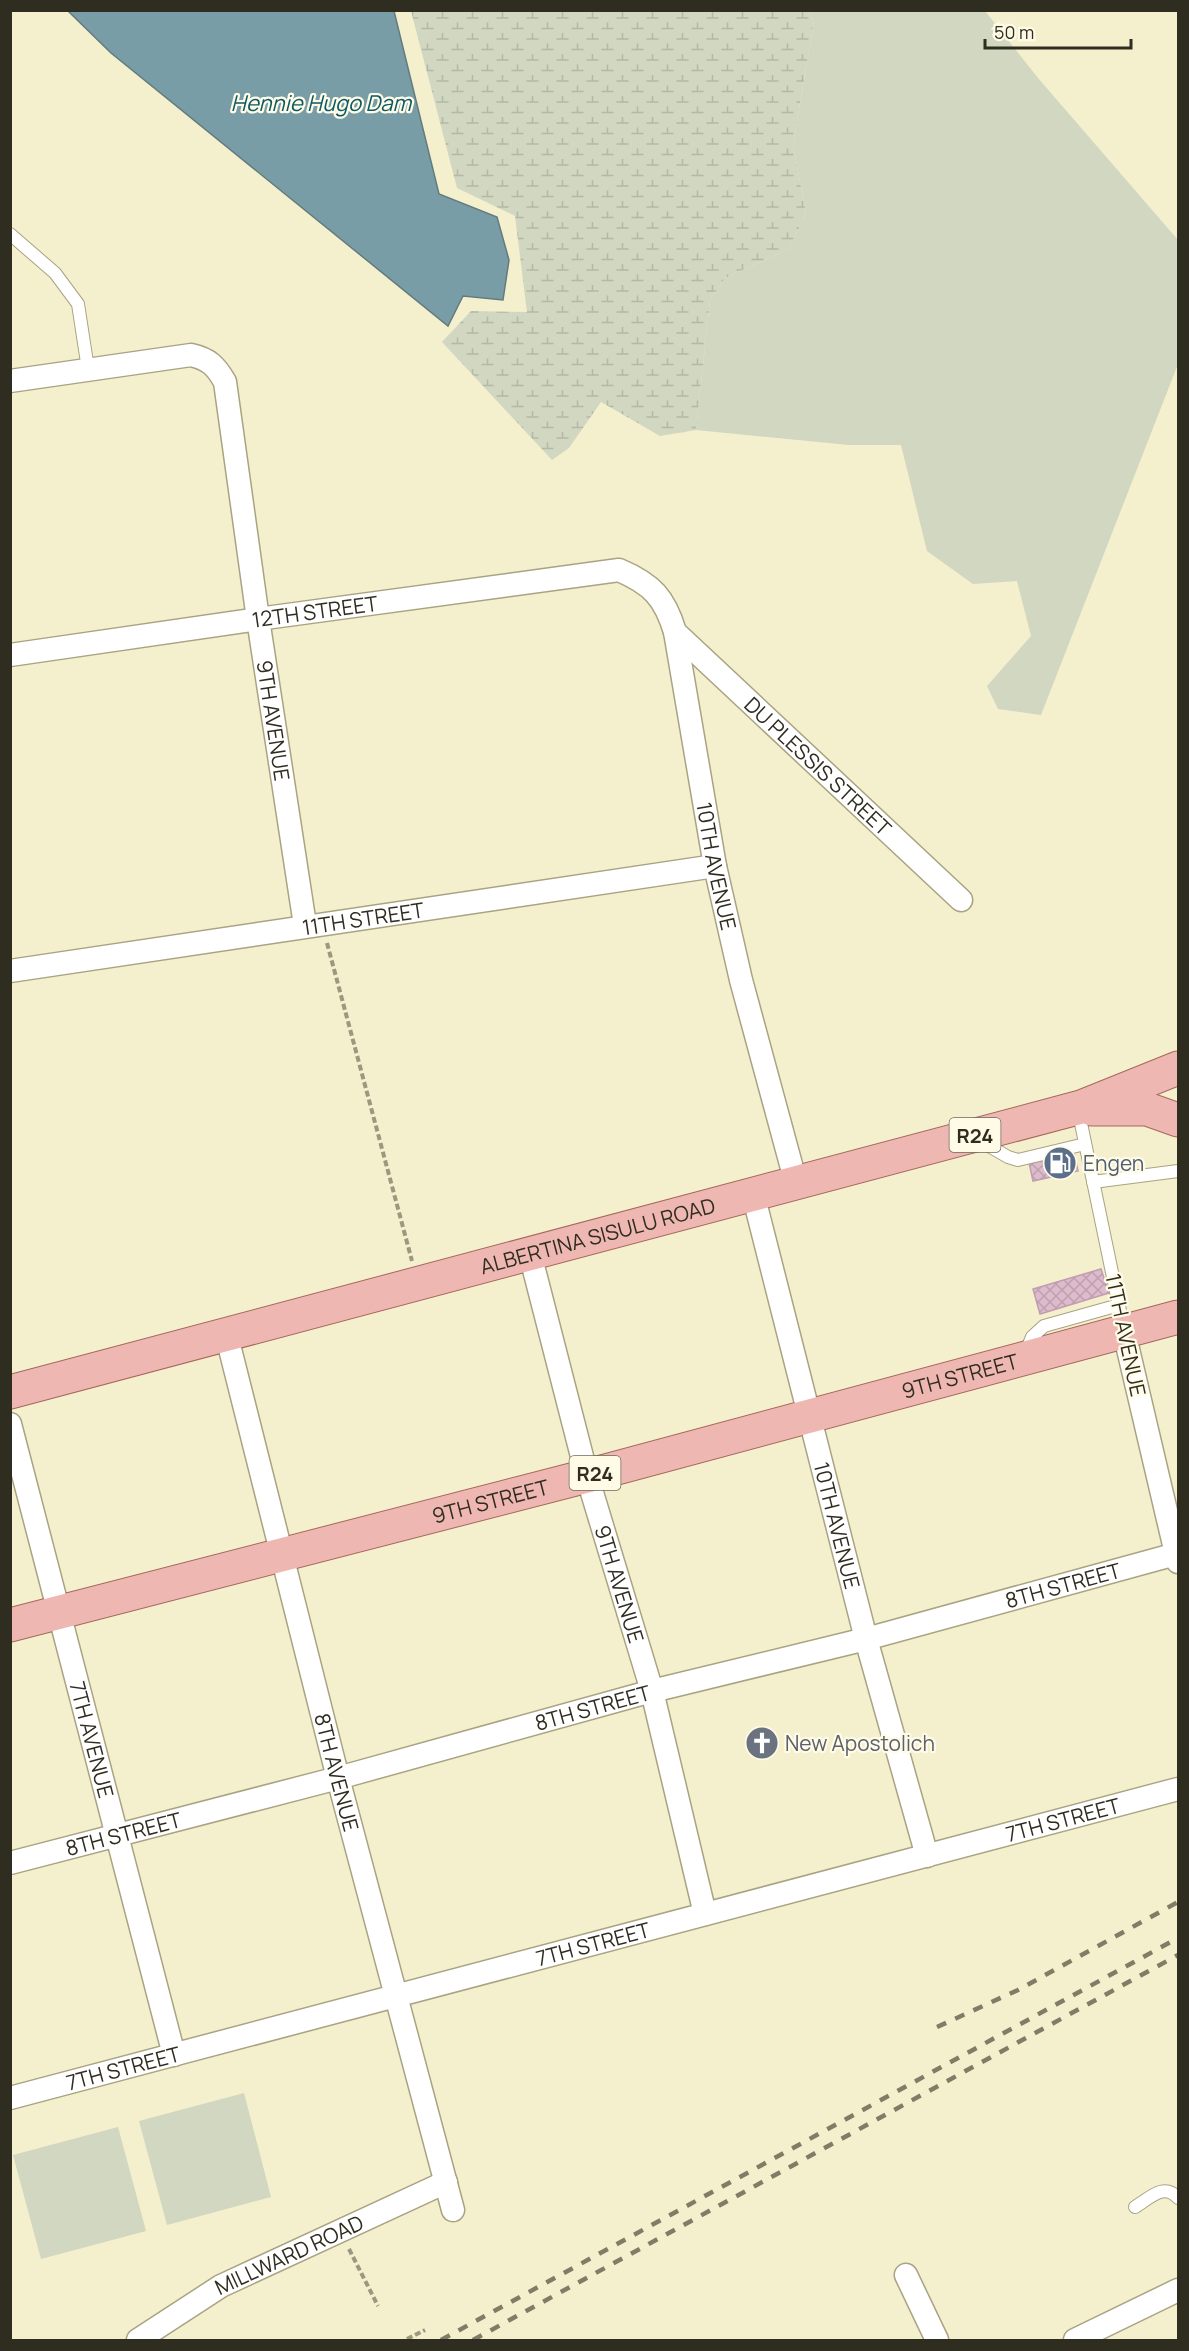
<svg xmlns="http://www.w3.org/2000/svg" width="1189" height="2351" font-family="Manrope,sans-serif">
<style>
.grass{fill:#d1d7c1}
.wetland{fill:url(#wetland-marsh)}
.water{fill:#799da6;stroke:#637b7e;stroke-width:1.5}
.building{fill:url(#building-cross-hatch);stroke:#c09eaf;stroke-width:1.5}
.lines{fill:none;stroke-linecap:round;stroke-linejoin:round}
.service-casing{stroke:#a9a383;stroke-width:14}
.minor-casing{stroke:#a9a383;stroke-width:25}
.primary-casing{stroke:#a5685d;stroke-width:35}
.path{stroke:#9b987f;stroke-width:4;stroke-dasharray:6 3;stroke-linecap:butt}
.service{stroke:#fff;stroke-width:12}
.minor{stroke:#fff;stroke-width:22}
.primary{stroke:#efb7b2;stroke-width:33}
.rail{stroke:#807d67;stroke-width:4.5;stroke-dasharray:10 10;stroke-linecap:butt}
.labels{text-anchor:middle;dominant-baseline:central;stroke-width:4.5;stroke-linejoin:round;paint-order:stroke}
.shield{fill:#fffbe7;stroke:#6d6b5c;stroke-width:1.5}
.shield-label{font-size:20px;font-weight:bold;fill:#2f2d20}
.street-label{font-size:21px;fill:#2f2d20;stroke:#fffbe7}
.service-label{font-size:21px;fill:#4e5e75;stroke:#fffbe7;text-anchor:start}
.worship-label{font-size:21px;fill:#5b616d;stroke:#fffbe7;text-anchor:start}
.water-label{font-size:22px;font-style:italic;fill:#0b5a68;stroke:#fffbe7}
</style>
<defs>
<pattern id="wetland-marsh" width="20" height="14" patternUnits="userSpaceOnUse" patternTransform="scale(1.5)"><rect width="20" height="14" fill="#d1d7c1"/><path d="M1 5h8M5 5V1M11 12h8M15 12V8" fill="none" stroke="#b4b9a6"/></pattern>
<pattern id="building-cross-hatch" width="8" height="8" patternUnits="userSpaceOnUse" patternTransform="scale(1.5)"><rect width="8" height="8" fill="#ddbacc"/><path d="M0 0l8 8M0 8l8-8" fill="none" stroke="#bea0af"/></pattern>
</defs>
<rect width="100%" height="100%" fill="#f4efcc"/>
<g class="grass">
<polygon points="807,11 985,11 1038,78 1178,240 1178,364 1041,715 998,709 987,686 1031,636 1017,581 973,584 927,551 901,445 849,445 696,430 710,300 725,278 789,249 806,213 793,145 814,21"/>
<polygon points="244,2093 271,2197 167,2225 139,2121"/>
<polygon points="118,2127 146,2231 41,2259 13,2155"/>
</g>
<polygon class="wetland" points="411,11 807,11 814,21 793,145 806,213 789,249 725,278 710,300 696,430 660,436 601,402 569,448 552,460 442,342 471,311 527,312 515,216 457,188"/>
<polygon class="water" points="68,11 394,11 439,194 497,217 509,260 503,300 463,296 448,326 111,53"/>
<g class="building">
<polygon points="1073,1148 1078,1171 1033,1181 1028,1158"/>
<polygon points="1101,1269 1109,1293 1040,1314 1033,1289"/>
</g>
<g class="lines">
<defs>
<g id="service">
<polyline points="10,234 55,273 78,304 88,369"/>
<polyline points="1078,1109 1124,1330"/>
<polyline points="977,1139 1008,1157 1018,1160 1085,1144"/>
<polyline points="1093,1182 1178,1171"/>
<polyline points="1025,1354 1032,1337 1044,1326 1119,1305"/>
<path d="M1135 2207C1150 2198 1164 2182 1178 2198"/>
</g>
<g id="minor">
<path id="s1" d="M10 381 191 355C209 359 216 366 225 382L258 619 305 925"/>
<path id="s2" d="M675 632 961 900"/>
<path id="s3" d="M10 655 258 619 619 570C652 584 665 598 675 632L715 866 741 980 796 1183"/>
<path id="s4" d="M10 971 715 866"/>
<path id="s5" d="M753 1194 866 1639 927 1856"/>
<path id="s6" d="M530 1254 587 1476 652 1691 705 1914"/>
<polyline points="1124,1332 1178,1562"/>
<path id="s7" d="M226 1333 338 1778 453 2210"/>
<path id="s8" d="M10 1424 174 2055"/>
<path id="s9" d="M10 1863 338 1778 652 1691 866 1639 1176 1554"/>
<path id="s10" d="M10 2098 1178 1789"/>
<polyline points="906,2275 937,2340"/>
<path id="s11" d="M138 2340 221 2286 446 2182"/>
<polyline points="1075,2340 1178,2290"/>
</g>
<g id="primary">
<polyline points="1092,1109 1147,1109 1178,1120"/>
<path id="s12" d="M10 1392 1081 1107 1178 1068"/>
<path id="s13" d="M10 1625 587 1476 1178 1317"/>
</g>
</defs>
<use href="#service" class="service-casing"/>
<use href="#minor" class="minor-casing"/>
<use href="#primary" class="primary-casing"/>
<g class="path">
<polyline points="327,943 412,1261"/>
<polyline points="349,2249 378,2306"/>
<polyline points="407,2339 425,2330"/>
</g>
<use href="#service" class="service"/>
<use href="#minor" class="minor"/>
<use href="#primary" class="primary"/>
<g class="rail">
<polyline points="937,2027 1018,1990 1178,1902"/>
<polyline points="441,2340 1178,1938"/>
<polyline points="473,2340 1178,1955"/>
</g>
</g>
<defs>
<symbol id="fuel-disc" viewBox="-11 -11 22 22"><circle r="9.5" fill="#5c6f8a" stroke="#fffbe7"/><path d="M-5.5-6h7V0h2V4h1.3V-2.5L3-4.5l.8-.8L6-3V5H2.5V1h-1V6h-7ZM-4.2-4.7v3.2H.2V-4.7Z" fill="#fff"/></symbol>
<symbol id="church-disc" viewBox="-11 -11 22 22"><circle r="9.5" fill="#6b7280" stroke="#fffbe7"/><path d="M-1.2-6h2.4v3.5h3.3v2.4h-3.3V6h-2.4V-.1h-3.3v-2.4h3.3Z" fill="#fff"/></symbol>
</defs>
<g fill-rule="evenodd">
<use href="#fuel-disc" x="1041" y="1144" width="38" height="38"/>
<use href="#church-disc" x="743" y="1724" width="38" height="38"/>
</g>
<g class="labels">
<g class="shield">
<rect x="949.5" y="1118" width="51" height="34" rx="4.5"/>
<rect x="569.5" y="1456" width="51" height="34" rx="4.5"/>
</g>
<g class="shield-label">
<text x="975" y="1135">R24</text>
<text x="595" y="1473">R24</text>
</g>
<g class="street-label">
<text stroke="none"><textPath href="#s3" startOffset="308">12TH STREET</textPath></text>
<text stroke="none"><textPath href="#s1" startOffset="570">9TH AVENUE</textPath></text>
<text stroke="none"><textPath href="#s2" startOffset="196">DU PLESSIS STREET</textPath></text>
<text stroke="none"><textPath href="#s3" startOffset="940">10TH AVENUE</textPath></text>
<text stroke="none"><textPath href="#s4" startOffset="357">11TH STREET</textPath></text>
<text stroke="none"><textPath href="#s12" startOffset="608">ALBERTINA SISULU ROAD</textPath></text>
<text transform="translate(1126 1335) rotate(78)">11TH AVENUE</text>
<text stroke="none"><textPath href="#s13" startOffset="982">9TH STREET</textPath></text>
<text stroke="none"><textPath href="#s13" startOffset="496">9TH STREET</textPath></text>
<text stroke="none"><textPath href="#s5" startOffset="342">10TH AVENUE</textPath></text>
<text stroke="none"><textPath href="#s6" startOffset="342">9TH AVENUE</textPath></text>
<text stroke="none"><textPath href="#s9" startOffset="1089">8TH STREET</textPath></text>
<text stroke="none"><textPath href="#s9" startOffset="603">8TH STREET</textPath></text>
<text stroke="none"><textPath href="#s8" startOffset="326">7TH AVENUE</textPath></text>
<text stroke="none"><textPath href="#s7" startOffset="453">8TH AVENUE</textPath></text>
<text stroke="none"><textPath href="#s10" startOffset="1089">7TH STREET</textPath></text>
<text stroke="none"><textPath href="#s9" startOffset="117">8TH STREET</textPath></text>
<text stroke="none"><textPath href="#s10" startOffset="603">7TH STREET</textPath></text>
<text stroke="none"><textPath href="#s10" startOffset="117">7TH STREET</textPath></text>
<text stroke="none"><textPath href="#s11" startOffset="174">MILLWARD ROAD</textPath></text>
</g>
<g class="service-label">
<text x="1083" y="1163">Engen</text>
</g>
<g class="worship-label">
<text x="785" y="1743">New Apostolich</text>
</g>
<g class="water-label">
<text x="321" y="103">Hennie Hugo Dam</text>
</g>
</g>
<rect width="1189" height="2351" fill="none" stroke="#2f2d20" stroke-width="24"/>
<path d="M985 39v9h146v-9" fill="none" stroke="#2f2d20" stroke-width="3"/>
<text x="994" y="39" font-size="18" fill="#2f2d20" stroke="#fffbe7" stroke-width="4.5" paint-order="stroke">50 m</text>
</svg>
